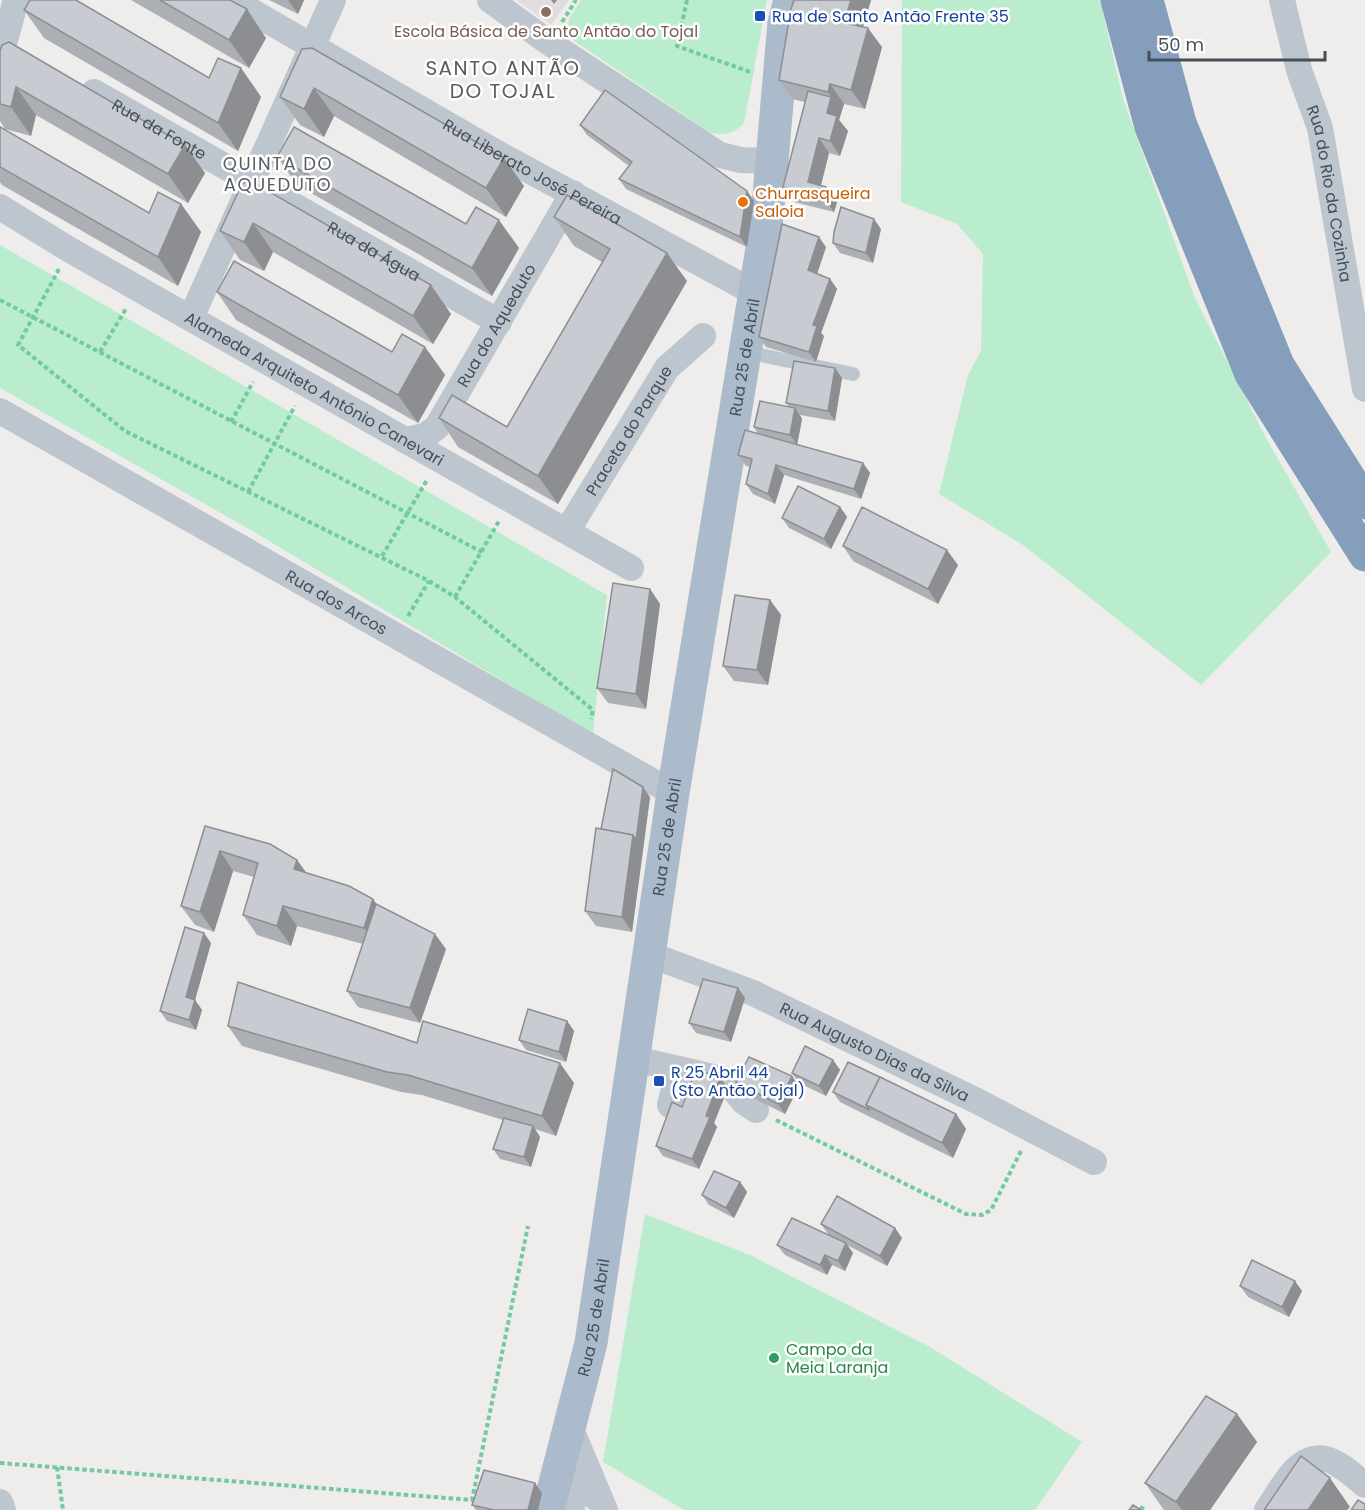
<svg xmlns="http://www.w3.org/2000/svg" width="1365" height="1510" font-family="Poppins,sans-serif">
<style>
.education{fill:#e0ddde}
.green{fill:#b9edcd}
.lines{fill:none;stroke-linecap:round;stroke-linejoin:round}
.path{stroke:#72ca9f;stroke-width:4;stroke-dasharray:4.5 3;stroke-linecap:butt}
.lane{stroke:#bdc6ce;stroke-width:14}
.street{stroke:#bdc6ce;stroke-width:26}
.primary{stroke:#abbbcb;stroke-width:33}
.highway{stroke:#849ebb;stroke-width:33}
.wall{fill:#acafb4}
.shaded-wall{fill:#8c8e92}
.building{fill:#c8cbd1;stroke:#8c8e92;stroke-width:1.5}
.education-dot{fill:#8d6e63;stroke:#fff;stroke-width:2}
.transit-dot{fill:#1a4fb4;stroke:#fff;stroke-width:2}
.food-dot{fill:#e8710a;stroke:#fff;stroke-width:2}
.leisure-dot{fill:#2e9e5b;stroke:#fff;stroke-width:2}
.labels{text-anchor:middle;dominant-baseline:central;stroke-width:5;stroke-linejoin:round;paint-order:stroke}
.transit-label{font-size:16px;fill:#164399;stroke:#fff;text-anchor:start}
.education-label{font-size:16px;fill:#785e54;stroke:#fff}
.street-label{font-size:16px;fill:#454f59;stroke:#fff}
.food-label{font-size:16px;fill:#c56008;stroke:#fff;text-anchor:start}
.leisure-label{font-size:16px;fill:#27864d;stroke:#fff;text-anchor:start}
.neighbourhood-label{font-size:18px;letter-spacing:1.5px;fill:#595c61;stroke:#fff}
.quarter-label{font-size:20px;letter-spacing:1.5px;fill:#595c61;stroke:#fff}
</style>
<rect width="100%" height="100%" fill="#efecec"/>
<polygon class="education" points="516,0 569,0 551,25"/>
<g class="green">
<path d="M581 0H767L744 123C734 134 723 136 709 132L567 36 569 19Z"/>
<polygon points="902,0 1100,0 1123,99 1195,298 1265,436 1331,552 1201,685 1023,545 939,494 968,375 981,351 983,254 957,224 901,202"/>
<polygon points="0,245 607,595 593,735 249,529 0,388"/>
<polygon points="645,1214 750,1255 930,1347 1082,1442 1035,1510 684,1510 603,1462"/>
</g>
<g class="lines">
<g class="path">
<polyline points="687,0 677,46 753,73"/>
<polyline points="562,22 576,0"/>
<polyline points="59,269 18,345 125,431 429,581 455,597 593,710 591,719"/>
<polyline points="0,300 482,552"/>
<polyline points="100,352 127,307"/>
<polyline points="231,422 253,382"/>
<polyline points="248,492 295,406"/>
<polyline points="382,556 427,480"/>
<polyline points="455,597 499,521"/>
<polyline points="408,616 429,581"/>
<polyline points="776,1120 966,1214 982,1215 991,1210 1021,1151"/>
<polyline points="0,1463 472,1500 528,1226"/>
<polyline points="57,1467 63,1510"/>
<polyline points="1140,1507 1145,1510"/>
</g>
<polyline class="lane" points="746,352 853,374"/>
<g class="street">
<path id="s1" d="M232 0 497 153 755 293"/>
<polyline points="490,0 548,42 720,155 741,160 773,161"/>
<path id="s2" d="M1282 0 1299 70 1320 128 1365 389"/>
<polyline points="0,58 16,0"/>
<path id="s3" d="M94 92 499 322"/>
<path id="s4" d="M0 207 70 250 631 568"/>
<polyline points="191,318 333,0"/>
<path id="s5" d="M0 411 673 793"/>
<path id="s6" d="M405 440 425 436 437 427 573 193"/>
<path id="s7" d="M567 531 667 368 703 336"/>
<path id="s8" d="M651 955 753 993 975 1100 1094 1162"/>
<polyline points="635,1059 726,1080 744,1102 756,1110"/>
<polyline points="670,1105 679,1069"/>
<polyline points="570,1427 605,1510"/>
<polyline points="0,1502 3,1510"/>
<polyline points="572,1510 556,1485 569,1483 600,1500"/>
<path d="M1267 1510C1282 1489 1298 1450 1329 1460 1341 1464 1355 1477 1365 1485"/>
</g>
<path class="primary" id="s9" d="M548 1510 591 1343 673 793 767 218 784 23 790 0"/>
<g class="highway">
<polyline points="1117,0 1151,127 1251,374 1365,555"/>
<polyline points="1147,0 1180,123 1278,365 1365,503"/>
</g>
</g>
<g class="wall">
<polygon points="131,0 230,0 266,38 249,68"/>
<polygon points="269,0 304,0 298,14"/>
<polygon points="794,0 871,0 863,27 882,47 865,109 844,104 839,120 848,131 840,156 829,153 821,185 826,187 837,202 834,212 794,202 783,187 805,102 792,99 779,80"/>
<polygon points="24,10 209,78 241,68 261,97 238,151 44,38"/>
<polygon points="302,49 524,186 506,217 334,116 324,137 300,125 280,97"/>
<polygon points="0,51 185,145 205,173 188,203 36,115 31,136 5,129 0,121"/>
<polygon points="580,125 747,191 754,201 747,247 626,189 619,179 629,166 587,135"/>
<polygon points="0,127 149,213 181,204 201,232 178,286 2,185 0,182"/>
<polygon points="277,157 466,224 519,248 492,296 297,185"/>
<polygon points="242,184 451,314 433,344 273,252 264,271 240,260 220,231"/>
<polygon points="554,217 687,281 558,504 458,447 439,418 507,427 602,262 574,246"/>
<polygon points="881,229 873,263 840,253 833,243"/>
<polygon points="826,247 817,274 830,279 837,289 821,333 824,336 816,362 766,347 759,337"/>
<polygon points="217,292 392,352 425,347 445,375 418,423 236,320"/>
<polygon points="842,378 835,421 800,415 802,419 797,445 863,463 870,473 861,499 784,475 775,504 753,494 746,484 750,467 746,466 738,455 758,434 754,427 789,407 786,403"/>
<polygon points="840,507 847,517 831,549 789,528 782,518"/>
<polygon points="843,546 958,565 938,604 853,561"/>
<polygon points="650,589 660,604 646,709 608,703 597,688"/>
<polygon points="770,600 781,615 768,685 734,681 723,666"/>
<polygon points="650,797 632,932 596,926 585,911 601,829"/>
<polygon points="205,826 297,860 306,873 373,899 376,904 446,949 420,1023 358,1007 347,991 363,944 297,926 291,946 257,935 243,915 254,877 233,871 214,932 195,925 181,906"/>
<polygon points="211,943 195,1000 202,1010 196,1030 167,1021 160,1011"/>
<polygon points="738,988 745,998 731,1042 696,1033 689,1023"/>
<polygon points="567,1021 574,1031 566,1062 526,1050 519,1040"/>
<polygon points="228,1026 417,1043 574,1083 556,1136 535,1129 540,1137 531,1167 500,1159 493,1149 503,1120 422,1095 401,1092 242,1046"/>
<polygon points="833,1060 840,1070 826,1096 799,1083 792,1073"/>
<polygon points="720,1078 728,1088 714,1123 717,1127 699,1169 663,1156 656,1146 682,1107"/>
<polygon points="885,1080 956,1114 966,1129 953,1158 840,1102 833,1092"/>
<polygon points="736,1082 799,1086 785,1114 743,1093"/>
<polygon points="740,1182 747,1192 734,1218 709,1205 702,1195"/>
<polygon points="821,1224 902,1238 887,1266 847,1245 853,1253 845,1271 832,1265 827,1275 785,1255 777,1245 828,1234"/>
<polygon points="1240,1286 1302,1291 1289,1317 1248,1297"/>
<polygon points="1237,1414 1257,1442 1210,1510 1164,1510 1145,1483"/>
<polygon points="535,1483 542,1493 538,1510 476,1510 472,1505"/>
</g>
<g class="shaded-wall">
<polygon points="288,0 304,0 298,14"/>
<polygon points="551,0 557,0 554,4"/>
<polygon points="851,0 871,0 858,42 844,23"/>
<polygon points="247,9 266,38 249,68 229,40"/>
<polygon points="868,28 882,47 865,109 851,90"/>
<polygon points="241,68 261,97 238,151 218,123"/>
<polygon points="830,84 844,104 839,120 848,131 840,156 830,141 827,113 831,97 828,92"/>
<polygon points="16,87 36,115 31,136 11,107"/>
<polygon points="314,88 334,116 324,137 304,109"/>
<polygon points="819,138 829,153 818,197 808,182"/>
<polygon points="185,145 205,173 188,203 168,174"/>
<polygon points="504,158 524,186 506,217 486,188"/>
<polygon points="826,187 837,202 834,212 823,197"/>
<polygon points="747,191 754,201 747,247 740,237"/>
<polygon points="181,204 201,232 178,286 158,257"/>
<polygon points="874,219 881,229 873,263 866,253"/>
<polygon points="499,220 519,248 492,296 472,268"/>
<polygon points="253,223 273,252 264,271 244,242"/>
<polygon points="819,237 826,247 815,280 808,270"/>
<polygon points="667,253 687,281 558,504 538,476"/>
<polygon points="830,279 837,289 821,333 824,336 816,362 809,352 813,325"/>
<polygon points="431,285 451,314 433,344 413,316"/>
<polygon points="425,347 445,375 418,423 398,395"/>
<polygon points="835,368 842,378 835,421 828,411"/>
<polygon points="795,408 802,419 797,445 790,435"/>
<polygon points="863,463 870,473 861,499 854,489"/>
<polygon points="776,465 784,475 775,504 768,494"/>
<polygon points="840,507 847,517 831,549 824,539"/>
<polygon points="947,550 958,565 938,604 928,589"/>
<polygon points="650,589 660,604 646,709 636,694"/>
<polygon points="770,600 781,615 768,685 757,670"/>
<polygon points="643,787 650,797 643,850 636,840"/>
<polygon points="633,835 643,850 632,932 622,917"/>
<polygon points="220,851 233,871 214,932 200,912"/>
<polygon points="297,860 311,879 294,869"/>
<polygon points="373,899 387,919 378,948 364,928"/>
<polygon points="283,906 297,926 291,946 277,926"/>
<polygon points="204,933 211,943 195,1000 202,1010 196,1030 189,1020 186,997"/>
<polygon points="435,934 446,949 420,1023 410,1008"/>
<polygon points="738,988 745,998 731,1042 724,1032"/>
<polygon points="567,1021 574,1031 566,1062 559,1052"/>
<polygon points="833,1060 840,1070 826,1096 819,1086"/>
<polygon points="560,1063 574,1083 556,1136 542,1116"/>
<polygon points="792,1076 799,1086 785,1114 778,1104"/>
<polygon points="720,1078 728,1088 714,1123 717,1127 699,1169 692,1159 706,1116"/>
<polygon points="956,1114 966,1129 953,1158 942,1143"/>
<polygon points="533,1126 540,1137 531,1167 524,1157"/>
<polygon points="740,1182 747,1192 734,1218 726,1208"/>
<polygon points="895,1228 902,1238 887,1266 880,1256"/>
<polygon points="846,1243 853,1253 845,1271 838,1261"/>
<polygon points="825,1255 832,1265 827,1275 820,1265"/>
<polygon points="1295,1281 1302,1291 1289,1317 1282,1307"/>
<polygon points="1237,1414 1257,1442 1210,1510 1182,1510 1176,1502"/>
<polygon points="1330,1478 1350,1507 1347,1510 1308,1510"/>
<polygon points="535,1483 542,1493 538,1510 528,1510"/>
</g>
<g class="building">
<polygon points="30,0 76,0 209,78 218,58 241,68 218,123 24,10"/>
<polygon points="160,0 230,0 247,9 229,40"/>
<polygon points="794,0 851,0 844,23 868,28 851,90 830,84 828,92 779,80 791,9"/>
<polygon points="9,42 185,145 168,174 16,87 11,107 0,104 0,51 2,45"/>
<polygon points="312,48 504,158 486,188 314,88 304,109 280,97 302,49"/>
<polygon points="605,90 747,191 740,237 619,179 632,162 580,125"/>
<polygon points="808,91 831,97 827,113 837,116 830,141 819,138 808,182 826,187 823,197 783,187"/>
<polygon points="0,127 149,213 158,192 181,204 158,257 0,167"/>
<polygon points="294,127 466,224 476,207 499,220 472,268 277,157"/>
<polygon points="249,180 431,285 413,316 253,223 244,242 220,231 242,184"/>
<polygon points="567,195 667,253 538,476 439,418 452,395 507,427 610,249 554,217"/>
<polygon points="841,207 874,219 866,253 833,243 834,232"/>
<polygon points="782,224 819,237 808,270 830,279 813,325 817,326 809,352 759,337"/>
<polygon points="234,261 392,352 402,334 425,347 398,395 217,292"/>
<polygon points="794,361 835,368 828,411 786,403"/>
<polygon points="760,401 795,408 790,435 754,427"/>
<polygon points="745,430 863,463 854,489 776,465 768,494 746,484 752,459 738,455"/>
<polygon points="798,486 840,507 824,539 782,518"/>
<polygon points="862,507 947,550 928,589 843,546"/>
<polygon points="613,583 650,589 636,694 597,688"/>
<polygon points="735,595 770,600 757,670 723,666"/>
<polygon points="613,769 643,787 636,840 633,835 601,829"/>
<polygon points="205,826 270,844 297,860 294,869 349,886 373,899 364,928 283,906 277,926 243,915 258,863 220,851 200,912 181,906"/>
<polygon points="596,828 633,835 622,917 585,911"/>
<polygon points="376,904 435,934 410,1008 347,991"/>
<polygon points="185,927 204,933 186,997 195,1000 189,1020 160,1011"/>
<polygon points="703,979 738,988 724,1032 689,1023"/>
<polygon points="238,982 417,1043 423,1021 560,1063 542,1116 408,1075 387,1072 228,1026"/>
<polygon points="528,1009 567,1021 559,1052 519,1040"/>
<polygon points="805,1046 833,1060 819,1086 792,1073"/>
<polygon points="749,1057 792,1076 778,1104 736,1082"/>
<polygon points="848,1062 884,1079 880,1077 866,1105 870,1110 833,1092"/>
<polygon points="696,1069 720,1078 706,1116 710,1117 692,1159 656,1146 672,1102 682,1107"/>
<polygon points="880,1077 956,1114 942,1143 866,1105"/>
<polygon points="504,1118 533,1126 524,1157 493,1149"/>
<polygon points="714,1171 740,1182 726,1208 702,1195"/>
<polygon points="837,1196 895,1228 880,1256 821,1224"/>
<polygon points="792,1218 846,1243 838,1261 825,1255 820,1265 777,1245"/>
<polygon points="1252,1260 1295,1281 1282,1307 1240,1286"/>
<polygon points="1206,1396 1237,1414 1176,1502 1145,1483"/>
<polygon points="1301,1456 1330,1478 1308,1510 1264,1510"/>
<polygon points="484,1470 535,1483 528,1510 494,1510 472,1505"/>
<polygon points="1358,1500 1365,1504 1365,1510 1351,1510"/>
<polygon points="1133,1505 1141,1510 1129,1510"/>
</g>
<circle class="education-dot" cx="546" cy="12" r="6"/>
<g class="transit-dot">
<rect x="754" y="10" width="12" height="12" rx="3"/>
<rect x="653" y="1075" width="12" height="12" rx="3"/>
</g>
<circle class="food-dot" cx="743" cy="202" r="6"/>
<circle class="leisure-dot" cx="774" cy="1358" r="6"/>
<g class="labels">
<g class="transit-label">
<text x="772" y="16">Rua de Santo Antão Frente 35</text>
<text x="671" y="1072">R 25 Abril 44<tspan x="671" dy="18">(Sto Antão Tojal)</tspan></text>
</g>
<g class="education-label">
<text x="546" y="31">Escola Básica de Santo Antão do Tojal</text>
</g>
<g class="street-label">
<text stroke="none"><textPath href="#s3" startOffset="75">Rua da Fonte</textPath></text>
<text stroke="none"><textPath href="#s1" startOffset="346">Rua Liberato José Pereira</textPath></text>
<text stroke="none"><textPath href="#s2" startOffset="200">Rua do Rio da Cozinha</textPath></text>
<text stroke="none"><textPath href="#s3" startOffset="322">Rua da Água</textPath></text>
<text stroke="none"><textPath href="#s6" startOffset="153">Rua do Aqueduto</textPath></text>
<text stroke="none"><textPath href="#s9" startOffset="1170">Rua 25 de Abril</textPath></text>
<text stroke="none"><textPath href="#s4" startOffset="363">Alameda Arquiteto António Canevari</textPath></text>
<text stroke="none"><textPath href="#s7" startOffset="118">Praceta do Parque</textPath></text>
<text stroke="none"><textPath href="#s5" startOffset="387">Rua dos Arcos</textPath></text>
<text stroke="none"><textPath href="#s9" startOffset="684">Rua 25 de Abril</textPath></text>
<text stroke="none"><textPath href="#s8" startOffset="244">Rua Augusto Dias da Silva</textPath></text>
<text stroke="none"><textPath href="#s9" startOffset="198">Rua 25 de Abril</textPath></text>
</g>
<g class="food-label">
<text x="755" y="193">Churrasqueira<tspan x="755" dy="18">Saloia</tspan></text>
</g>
<g class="leisure-label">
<text x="786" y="1349">Campo da<tspan x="786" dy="18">Meia Laranja</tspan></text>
</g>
<g class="neighbourhood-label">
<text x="278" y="163">QUINTA DO<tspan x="278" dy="21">AQUEDUTO</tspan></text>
</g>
<g class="quarter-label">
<text x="503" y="68">SANTO ANTÃO<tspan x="503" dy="23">DO TOJAL</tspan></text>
</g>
</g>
<path d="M1149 51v9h176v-9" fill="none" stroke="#454f59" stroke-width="3"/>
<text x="1158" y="51" font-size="18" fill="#454f59" stroke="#ffffff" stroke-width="4.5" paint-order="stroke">50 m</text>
</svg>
